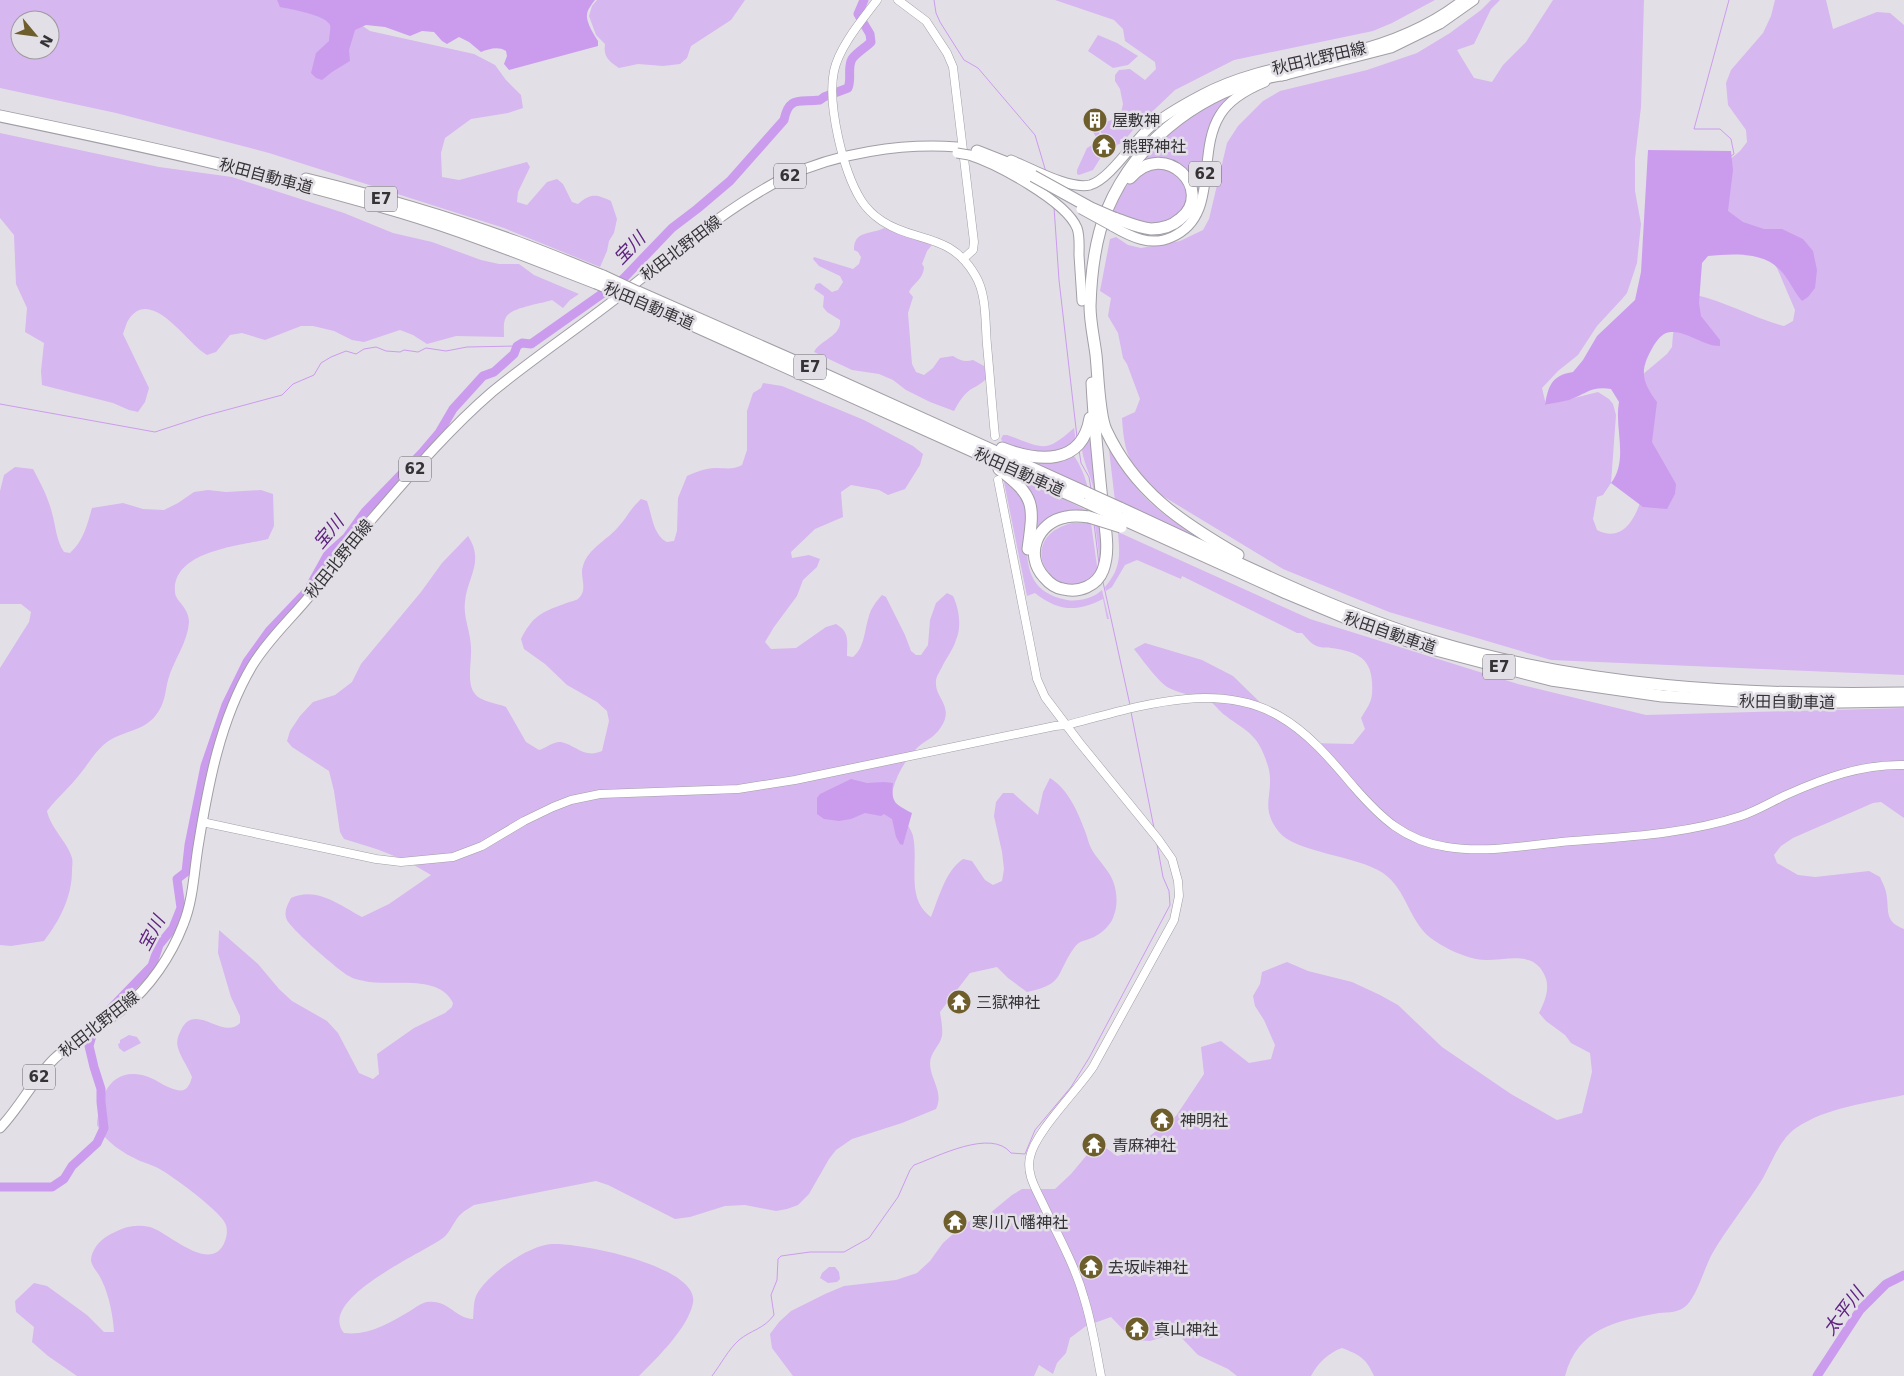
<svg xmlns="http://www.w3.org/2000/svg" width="1904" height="1376" font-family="'DejaVu Sans','Noto Sans JP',sans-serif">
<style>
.green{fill:#d7b7ef;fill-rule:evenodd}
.water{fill:#cb9ced}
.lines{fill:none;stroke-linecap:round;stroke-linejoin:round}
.stream{stroke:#cb9ced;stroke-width:1}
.river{stroke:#cb9ced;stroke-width:9}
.minor-casing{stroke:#a19ea5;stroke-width:9}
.major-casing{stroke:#a19ea5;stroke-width:11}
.highway-casing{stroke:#a19ea5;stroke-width:13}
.minor{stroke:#fff;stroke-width:8}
.major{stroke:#fff;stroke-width:9}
.highway{stroke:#fff;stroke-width:11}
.major-bridge-casing{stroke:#a19ea5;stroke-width:11;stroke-linecap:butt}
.highway-bridge-casing{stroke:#a19ea5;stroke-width:13;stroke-linecap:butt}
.major-bridge{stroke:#fff;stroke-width:9}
.highway-bridge{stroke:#fff;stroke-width:11}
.labels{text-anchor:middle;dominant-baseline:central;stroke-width:5;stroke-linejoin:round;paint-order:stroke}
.shield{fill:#e3dfe7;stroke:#69676b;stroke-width:1}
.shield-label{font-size:15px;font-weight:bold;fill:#353336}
.street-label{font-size:16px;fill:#353336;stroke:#e3dfe7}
.poi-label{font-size:16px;fill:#353336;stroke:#e3dfe7;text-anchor:start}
.water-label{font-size:18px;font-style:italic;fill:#5e2281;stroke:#e3dfe7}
</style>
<rect width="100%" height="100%" fill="#e3dfe7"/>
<g class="green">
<path d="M0 0H364L349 17 370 31 474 54 495 65 506 80 521 95 523 108 508 113 471 119 445 138 441 153 442 177 459 180 527 162 530 167 518 192 517 202 527 205 547 182 557 179 563 184 572 202 578 204C591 193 596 194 611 201L617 219 614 233 609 241 607 251 600 267 504 228 269 153 116 113 0 88ZM20 20H50V50H20Z"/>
<path d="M597 0H745L731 20 691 46 687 58 680 64 663 66 638 64 619 68C609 61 603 57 605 44L596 35 589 16 592 6Z"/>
<path d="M1055 0H1435L1392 23 1373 31 1234 60 1175 90 1133 130 1123 142 1113 147C1103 144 1106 138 1100 131 1097 127 1094 126 1093 120 1104 125 1112 121 1121 113L1123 104 1120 89 1115 81V75L1119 70 1130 69 1145 80 1156 69 1155 62 1125 41 1123 29 1114 20Z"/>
<path d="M1491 0H1500L1491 9 1474 44 1457 50 1474 78 1492 82 1503 65 1526 42 1553 0H1644L1641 107 1635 159V191L1641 224 1637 263 1627 293 1622 299 1597 326 1578 355 1558 371 1542 388 1546 405 1598 392 1609 399 1613 404 1616 415 1611 483 1603 495 1597 497 1593 519 1597 530C1620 542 1633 523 1640 503L1642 375 1667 354 1672 347 1673 334 1679 315 1696 295C1726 302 1754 318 1784 326L1793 321 1795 310 1777 268 1756 239 1733 222 1717 194 1721 167 1740 151 1747 142 1746 130 1728 105 1726 83 1731 70 1763 33 1771 16 1775 0H1826L1833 29 1877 12 1890 13 1904 25V675L1551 660 1389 612 1283 569 1156 492C1130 466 1124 454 1122 418L1135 412 1140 399 1127 364 1123 358 1118 333 1108 316 1111 298 1100 291 1110 239 1116 237 1128 245 1141 248 1180 241 1203 230 1209 219 1227 143 1238 126 1263 101 1280 91 1367 70 1417 53 1450 33 1481 10Z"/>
<polygon points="1098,35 1117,43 1138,56 1128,65 1113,68 1088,51"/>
<polygon points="1227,93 1231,99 1211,127 1204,151 1200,201 1181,231 1154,239 1135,235 1114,222 1164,231 1195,198 1168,161 1132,172 1169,130"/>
<polygon points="1085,121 1091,122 1099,132 1101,141 1099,143 1095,141 1096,137 1093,132 1084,125"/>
<path d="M0 133 159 167 232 177 344 213 393 233 432 242 481 260 499 264H519L534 275 579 294 570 300 563 308 552 300C541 304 512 307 506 317 503 322 504 331 504 337L456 336 427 344 413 335 400 330 364 342 352 340 334 331 313 326H301L265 340 242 333 230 335 216 352 207 355C188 345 152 286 129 319 126 323 125 329 123 334L149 388 145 402 138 412 129 410 113 403 42 385 41 371 44 343 25 332 27 308 16 284 14 235 0 218Z"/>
<polygon points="1092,145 1103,154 1093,170 1079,175 1077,174 1077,170 1087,148"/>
<path d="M1148 167 1174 169 1188 186 1185 212 1160 226 1112 215C1122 192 1126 181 1148 167Z"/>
<path d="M884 228 932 245 927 251 922 264 924 267C923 280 914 282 909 292L913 297 908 313 912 364 916 372 924 375 933 368 940 358 953 356C961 361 965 362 973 360L984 366 987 378C982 383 979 385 973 388 964 393 959 402 954 411L930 402 906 390 893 380 879 374 852 370 814 352C820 340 842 336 840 320L827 312 823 307 824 296 814 289 816 284 820 283 832 292 838 290 843 282 840 276 819 266 813 259 814 257 853 269 859 264 861 257 858 252 854 250C854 230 870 235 884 228Z"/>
<path d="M763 383 782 386 864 420 913 446 923 454 920 465 905 489 888 495 879 490 851 485 841 492 843 517 815 529 791 552 792 558 809 555 820 559 817 567 803 580 797 596 774 627 765 642 771 649 796 648 826 627 836 624C850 632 847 641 847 656L853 657C865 647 864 631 869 616 871 608 876 602 882 595L886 597 905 635 911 651 916 655H921L928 645 930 620 936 603 947 593 953 596C959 609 962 626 956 640 953 650 946 658 942 667 940 671 936 677 936 681 934 698 955 706 941 727 935 737 926 740 918 747 907 757 897 774 893 789 888 808 909 820 913 836 919 864 905 898 931 917 939 898 945 871 963 859L972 861 985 880 993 885 1002 881 1004 869 1002 852 994 816 996 802 1003 793H1013L1038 815 1043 792 1050 778C1068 789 1078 812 1085 831 1087 836 1088 841 1090 846 1096 859 1108 868 1113 881 1117 891 1118 905 1114 915 1112 924 1102 933 1094 937 1086 941 1079 940 1074 948 1055 975 1065 984 1027 992L1008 978 997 967 970 973 940 1012C941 1019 943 1029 942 1036 940 1046 930 1052 930 1064 931 1081 944 1092 936 1109L902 1123 852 1139 836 1150 829 1159 809 1194 798 1205 787 1209 776 1211 745 1205 725 1206 690 1217 675 1219 608 1185 596 1181 474 1205C470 1208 465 1210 461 1214 454 1220 451 1232 443 1238 423 1253 316 1299 344 1333 368 1336 390 1323 410 1311 415 1308 421 1303 427 1302 448 1299 455 1318 473 1319 474 1311 473 1301 477 1294 489 1273 528 1246 551 1244 578 1242 700 1266 693 1303 688 1328 657 1358 639 1376H77L48 1356 32 1342 34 1327 16 1312 15 1301 34 1283 47 1286 87 1315 104 1332H114C113 1316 109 1295 102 1281 99 1273 93 1269 91 1261 91 1257 92 1253 94 1250 97 1243 106 1236 113 1233 125 1226 137 1224 150 1227 168 1232 212 1276 225 1241 227 1236 228 1228 225 1223 219 1210 171 1175 158 1168 152 1165 146 1163 140 1161 123 1153 105 1142 97 1125 99 1099 109 1068 142 1075 154 1077 165 1088 177 1090 187 1093 190 1084 192 1077 188 1067 181 1058 178 1048 176 1041 178 1036 181 1030 195 1001 223 1041 240 1023V1016L231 997 218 953 219 930 258 964 279 989 292 1001 327 1021 338 1033 359 1073 373 1079 379 1074 377 1054 414 1028 445 1013 452 1007 453 1003C439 973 391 987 364 981 360 980 353 979 349 976 339 971 291 929 287 920 283 912 288 904 291 898 316 886 340 905 362 917L389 904 431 875C403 857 375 848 344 839L340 832 334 791 329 771 292 747 287 741 290 731 300 716 313 702 335 695 352 682 361 664 421 592 442 563 468 536C485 562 467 577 465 602 463 617 471 633 471 648 472 661 466 683 475 694 481 702 497 703 506 707L526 742 539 750C546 748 554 741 561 742 576 745 584 759 602 751L609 721 607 711 597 702 567 685 545 664 524 649 521 639C532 617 541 612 564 604 568 602 575 601 578 599 589 589 579 577 583 566 588 548 608 540 619 526 628 516 630 509 641 499L647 501C652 515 653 535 667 542L674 541 677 531 678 498 687 476C696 472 706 468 715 468 726 468 733 470 742 465L747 450V411L753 393 761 388Z"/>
<path d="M1074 428 1076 442C1053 461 1028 453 1003 442L1001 439 1003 435H1007C1043 447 1044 455 1074 428Z"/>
<path d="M1093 428 1099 495 1094 492C1092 477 1084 465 1082 450L1073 455C1080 463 1086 479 1088 489L1005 451 1053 460Z"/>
<path d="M1108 441C1114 452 1120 464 1127 475 1146 505 1180 527 1211 544L1115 501Z"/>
<path d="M15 467 33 469C41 484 48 497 52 513 56 527 56 540 64 552L70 553C84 540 87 525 92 508L123 503 143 509 164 510 178 503 194 492 208 490 226 492 261 490 273 494 274 526 268 539C239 546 172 551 175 592 175 601 189 607 189 622 188 642 173 661 168 680 165 692 165 704 156 715 145 730 125 731 110 740 96 749 90 762 80 774 70 787 57 798 47 811 51 829 67 841 72 858 73 862 72 867 72 870 72 897 60 920 44 941L11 946 0 945V668L29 622 31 612 21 604H0V491L4 475Z"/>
<path d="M1003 477C1013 485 1022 493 1027 506 1029 512 1027 522 1027 529 1026 563 1026 592 1067 600 1078 602 1094 598 1102 590L1109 619H1107L1103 599C1077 612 1059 612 1035 593L1027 596Z"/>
<polygon points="1021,478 1090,512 1070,514 1037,537 1035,517 1019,480"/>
<path d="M1072 523H1091L1098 573C1058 615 1008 539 1072 523Z"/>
<polygon points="1095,524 1104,526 1101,570"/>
<path d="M1118 532 1310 619 1518 684 1646 715 1904 708V818L1881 802 1873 803 1793 838 1781 846 1774 855 1777 863 1798 875 1815 877 1869 871 1880 877C1882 882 1885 887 1886 892 1890 910 1883 921 1904 929V1095C1868 1103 1827 1107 1796 1128 1780 1139 1772 1162 1763 1178 1747 1204 1727 1228 1712 1254 1704 1269 1698 1293 1687 1305 1679 1313 1669 1312 1659 1313 1616 1321 1578 1328 1565 1376H1374C1366 1358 1360 1355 1342 1348 1328 1353 1318 1363 1311 1376H1237L1228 1369 1198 1355 1177 1333 1150 1341 1133 1340 1111 1317 1086 1326 1070 1338 1066 1353 1057 1363 1053 1374 1039 1365 1034 1376H793L772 1348 770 1334 779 1322 791 1311 825 1294 844 1286 896 1280 917 1273 930 1261 943 1243 961 1227 973 1219 989 1214 1012 1195 1022 1189H1055L1071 1174 1096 1144 1106 1148 1117 1156 1126 1154 1136 1143 1147 1138 1176 1116 1204 1074 1201 1047 1221 1041 1249 1063 1271 1059 1275 1045 1264 1020 1255 1006 1253 996 1260 984 1262 972 1287 962 1308 971 1352 982 1380 995 1398 1005 1442 1047 1511 1094 1557 1120 1582 1113 1592 1072 1590 1053 1571 1043 1565 1035 1546 1021 1539 1013C1545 1001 1551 987 1544 974 1531 947 1499 964 1476 959 1462 956 1447 949 1435 941 1409 925 1408 890 1383 873 1358 856 1294 852 1279 832 1259 807 1274 795 1269 770 1267 761 1261 746 1255 739 1247 729 1236 724 1226 716 1221 713 1217 707 1212 703 1200 695 1182 695 1169 688 1160 684 1141 658 1134 649L1145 643 1202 660 1233 676 1270 712 1295 729 1309 743 1353 744 1365 729 1361 718C1371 702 1373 700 1372 682 1371 656 1353 651 1331 648 1328 647 1323 648 1320 647 1312 646 1307 638 1302 633H1297L1182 576 1181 579 1137 560 1125 565 1112 587 1106 591 1105 587C1121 568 1120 556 1118 532Z"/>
<polygon points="129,1035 137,1037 141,1043 124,1052 119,1048 118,1044 120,1043 120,1040"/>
<polygon points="829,1267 835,1267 839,1272 840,1279 837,1282 828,1283 820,1278 822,1273"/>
</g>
<g class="water">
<path d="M277 0H595C592 4 587 10 587 15 586 22 594 35 598 41V46L509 70 504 64 507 56 506 51C498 46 489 49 481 52L469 42 459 37 447 44 442 41 434 32 422 31 410 36 385 27 366 25 355 30 349 50 350 61 332 72 322 80 316 78 311 73 316 53 329 41C329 36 331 29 330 25 326 15 290 9 280 7Z"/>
<path d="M1648 150 1731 151 1733 170 1728 211 1743 222 1764 229H1782L1803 239 1813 251 1817 270 1815 288 1808 297 1802 301C1793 291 1789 278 1779 269 1762 251 1730 254 1708 256L1702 263 1699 303 1701 316 1720 340V346C1703 346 1689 332 1672 332 1663 332 1659 338 1654 345 1640 369 1640 379 1657 402L1652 442 1676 484 1675 494 1667 509 1643 507 1611 483C1629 460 1614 428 1619 402L1611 389C1591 386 1586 394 1569 400 1562 402 1553 403 1545 405 1548 386 1552 375 1573 372L1583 360 1597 336 1635 300 1641 272Z"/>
<path d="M851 779 867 783 884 782 893 783C891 803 895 804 912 813L903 845 900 844 896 837 892 819 884 814 881 816 865 813 851 819 839 821 824 819 817 814V798L820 794Z"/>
</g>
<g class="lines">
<g class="stream">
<polyline points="934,0 936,13 940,22 964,60 978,68 1035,135 1046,172"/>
<polyline points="1729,0 1694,129 1720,129 1731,139 1734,154 1731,156"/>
<polyline points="1054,207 1059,280 1077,437"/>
<polyline points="0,404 155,432 204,416 282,395 293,384 314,375 321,363 331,357 346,351 356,354 364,349 376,347 386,351 400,352 404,350 418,352 426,348 446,351 467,347 517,346"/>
<polyline points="1079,450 1081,463 1089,477 1091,489"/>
<polyline points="1094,523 1099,564"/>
<polyline points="1103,582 1130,705"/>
<polyline points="1131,712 1154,828"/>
<path d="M712 1376C721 1364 728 1350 739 1340 751 1330 764 1329 774 1315L771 1295 777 1280 778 1259 781 1256 810 1252H844L869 1238 898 1197 910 1170 914 1165C937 1157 991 1128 1011 1153L1025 1154 1035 1130 1071 1087 1089 1058 1170 905 1169 891 1163 877 1157 844"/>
</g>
<g class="river">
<path d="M0 1187H52L64 1179 72 1166 97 1143 104 1128 101 1102V1089L94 1067 89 1046 95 1025 152 966 159 945 173 928 181 908 177 879 186 872 189 845 205 766 226 705 247 662 270 630 308 590 328 554 347 537 365 512 422 453 439 433 453 409 483 376 494 372 514 354 517 346 522 343 531 344 623 279 672 228 697 209 730 181 784 120C789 95 800 103 820 100L824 97 848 88C852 79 847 68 852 59 856 53 866 47 871 42L870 34 858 14 864 0"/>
<polyline points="1817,1376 1860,1310 1886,1284 1904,1275"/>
</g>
<defs>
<g id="minor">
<path d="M877 0C862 20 839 47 834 71 827 104 843 171 861 200 866 208 873 215 882 221 915 243 950 232 975 275 987 294 985 323 987 345 990 376 992 406 995 436"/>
<polyline points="898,0 926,21 947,53 953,67 974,242 973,250 963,259"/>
<path d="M998 480 1037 679 1045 697 1079 742 1158 839 1172 859 1178 881 1179 896 1174 920 1093 1067C1077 1091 1035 1132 1030 1157 1026 1174 1036 1189 1043 1204 1057 1234 1075 1265 1084 1298 1092 1323 1096 1350 1101 1376"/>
<path d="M202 822 376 859 401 862 453 857 482 846 524 821 553 807 571 800 600 794 738 789 795 780 1055 726 1067 725C1133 708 1215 679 1279 716 1309 733 1332 761 1354 787 1381 818 1405 841 1447 847 1485 853 1524 846 1561 842 1621 837 1683 835 1741 816 1756 811 1771 802 1786 795 1824 778 1862 764 1904 765"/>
</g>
<g id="major">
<polyline points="1282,76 1391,48 1440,24 1474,0"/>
<path d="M969 155C997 164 1066 201 1077 228 1080 236 1079 246 1079 255 1080 270 1081 286 1082 301"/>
<path d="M1011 160C1031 168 1069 190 1090 185 1109 180 1133 142 1149 128 1164 115 1184 104 1201 95 1248 70 1299 64 1350 52 1391 42 1430 26 1463 0"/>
<path d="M1112 226C1131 237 1151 247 1172 237 1220 216 1196 153 1220 115 1229 100 1248 89 1265 82"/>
<path d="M0 1128C20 1107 33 1080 54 1059 75 1039 102 1026 124 1008 150 987 171 956 183 925 193 901 194 872 198 847 208 785 220 720 252 666 268 639 293 617 312 593 320 583 326 573 334 563 345 548 359 534 372 519 410 475 448 430 492 392 531 360 574 331 614 300 670 257 723 209 786 177 836 153 902 143 957 147"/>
</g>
<g id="highway">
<path d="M0 116C135 144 268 173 400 212 467 232 531 258 596 283"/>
<polyline points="977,151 1010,164 1033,176"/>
<path d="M306 179C376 196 446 216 514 241 544 252 573 264 603 276"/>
<path d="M1114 218C1126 222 1139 228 1151 229 1162 229 1172 226 1180 219 1216 191 1165 137 1130 178"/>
<polyline points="638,292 815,370 1087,493"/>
<polyline points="630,297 1088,503"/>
<path d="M1002 448C1038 462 1082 466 1090 418"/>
<path d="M999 469C1036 497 1034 505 1028 549"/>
<path d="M1120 508C1223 555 1325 608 1433 641 1586 687 1745 696 1904 693"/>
<path d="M1089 517C1082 516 1074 515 1066 517 1037 522 1024 555 1044 577 1049 583 1055 588 1063 589 1079 593 1097 586 1103 570 1111 549 1104 523 1102 501 1098 462 1094 423 1092 383"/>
<polyline points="1120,518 1286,593 1375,630 1432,649 1551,680 1662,696 1772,703 1904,701"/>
<path d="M1238 555C1181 522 1135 492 1106 430 1099 415 1098 374 1096 355 1094 339 1090 322 1090 306 1091 274 1095 239 1107 210 1138 136 1208 86 1286 74"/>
</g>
</defs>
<use href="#minor" class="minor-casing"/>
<use href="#major" class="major-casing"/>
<use href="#highway" class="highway-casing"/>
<use href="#minor" class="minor"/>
<use href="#major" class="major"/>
<use href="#highway" class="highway"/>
<defs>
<g id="major-bridge">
<polyline points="957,153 969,155"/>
<polyline points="1081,209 1112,226"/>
</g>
<g id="highway-bridge">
<polyline points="1033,176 1091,208 1114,218"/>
<polyline points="603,276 637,292"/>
<polyline points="596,283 630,297"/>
<polyline points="1087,493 1120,508"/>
<polyline points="1088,503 1120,518"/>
<polyline points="1089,517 1121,527"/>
</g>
</defs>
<use href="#major-bridge" class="major-bridge-casing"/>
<use href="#highway-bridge" class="highway-bridge-casing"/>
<use href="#major-bridge" class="major-bridge"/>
<use href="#highway-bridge" class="highway-bridge"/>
</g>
<defs>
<symbol id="building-disc" viewBox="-11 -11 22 22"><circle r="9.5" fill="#6e5e2c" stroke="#e3dfe7"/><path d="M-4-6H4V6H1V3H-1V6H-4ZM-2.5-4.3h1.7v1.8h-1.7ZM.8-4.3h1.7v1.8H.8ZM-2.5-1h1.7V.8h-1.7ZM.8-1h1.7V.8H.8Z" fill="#fff"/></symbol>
<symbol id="temple-disc" viewBox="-11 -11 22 22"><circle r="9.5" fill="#6e5e2c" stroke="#e3dfe7"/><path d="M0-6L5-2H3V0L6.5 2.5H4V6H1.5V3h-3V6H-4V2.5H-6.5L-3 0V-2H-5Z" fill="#fff"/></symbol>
</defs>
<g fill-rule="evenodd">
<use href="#building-disc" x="1081" y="106" width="28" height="28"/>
<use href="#temple-disc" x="1090" y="132" width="28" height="28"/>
<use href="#temple-disc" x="945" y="988" width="28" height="28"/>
<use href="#temple-disc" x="1148" y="1106" width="28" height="28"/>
<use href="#temple-disc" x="1080" y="1131" width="28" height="28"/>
<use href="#temple-disc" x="941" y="1208" width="28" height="28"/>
<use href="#temple-disc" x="1077" y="1253" width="28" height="28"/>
<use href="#temple-disc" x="1123" y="1315" width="28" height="28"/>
</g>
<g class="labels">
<g class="shield">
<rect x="1189" y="161.5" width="32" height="25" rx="4"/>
<rect x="774" y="163.5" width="32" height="25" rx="4"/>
<rect x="365" y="186.5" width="32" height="25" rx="4"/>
<rect x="794" y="354.5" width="32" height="25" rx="4"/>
<rect x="399" y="456.5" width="32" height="25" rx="4"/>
<rect x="1483" y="654.5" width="32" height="25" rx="4"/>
<rect x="23" y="1064.5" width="32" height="25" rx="4"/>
</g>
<g class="shield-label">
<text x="1205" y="174">62</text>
<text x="790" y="176">62</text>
<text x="381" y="199">E7</text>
<text x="810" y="367">E7</text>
<text x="415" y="469">62</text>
<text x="1499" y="667">E7</text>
<text x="39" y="1077">62</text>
</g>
<g class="street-label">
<text transform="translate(1319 58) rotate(-13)">秋田北野田線</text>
<text transform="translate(266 176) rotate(15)">秋田自動車道</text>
<text transform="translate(681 248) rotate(-37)">秋田北野田線</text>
<text transform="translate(649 306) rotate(23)">秋田自動車道</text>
<text transform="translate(1019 472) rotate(24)">秋田自動車道</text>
<text transform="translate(339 559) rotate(-51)">秋田北野田線</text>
<text transform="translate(1390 633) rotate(19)">秋田自動車道</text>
<text transform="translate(1787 702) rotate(1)">秋田自動車道</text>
<text transform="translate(99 1024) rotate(-38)">秋田北野田線</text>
</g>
<g class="poi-label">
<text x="1112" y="120">屋敷神</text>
<text x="1122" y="146">熊野神社</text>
<text x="976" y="1002">三獄神社</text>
<text x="1180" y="1120">神明社</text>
<text x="1112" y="1145">青麻神社</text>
<text x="972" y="1222">寒川八幡神社</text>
<text x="1108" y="1267">去坂峠神社</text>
<text x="1154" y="1329">真山神社</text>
</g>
<g class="water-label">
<text transform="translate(629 248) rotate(-46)">宝川</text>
<text transform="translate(328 532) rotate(-50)">宝川</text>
<text transform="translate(151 933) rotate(-62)">宝川</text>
<text transform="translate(1843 1311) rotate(-53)">太平川</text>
</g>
</g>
<g transform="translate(35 35) rotate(119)"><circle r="24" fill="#e3dfe7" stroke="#9d9aa0"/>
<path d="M0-4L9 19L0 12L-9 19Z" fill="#6e5e2c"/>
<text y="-8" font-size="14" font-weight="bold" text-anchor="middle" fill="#353336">N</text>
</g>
</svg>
